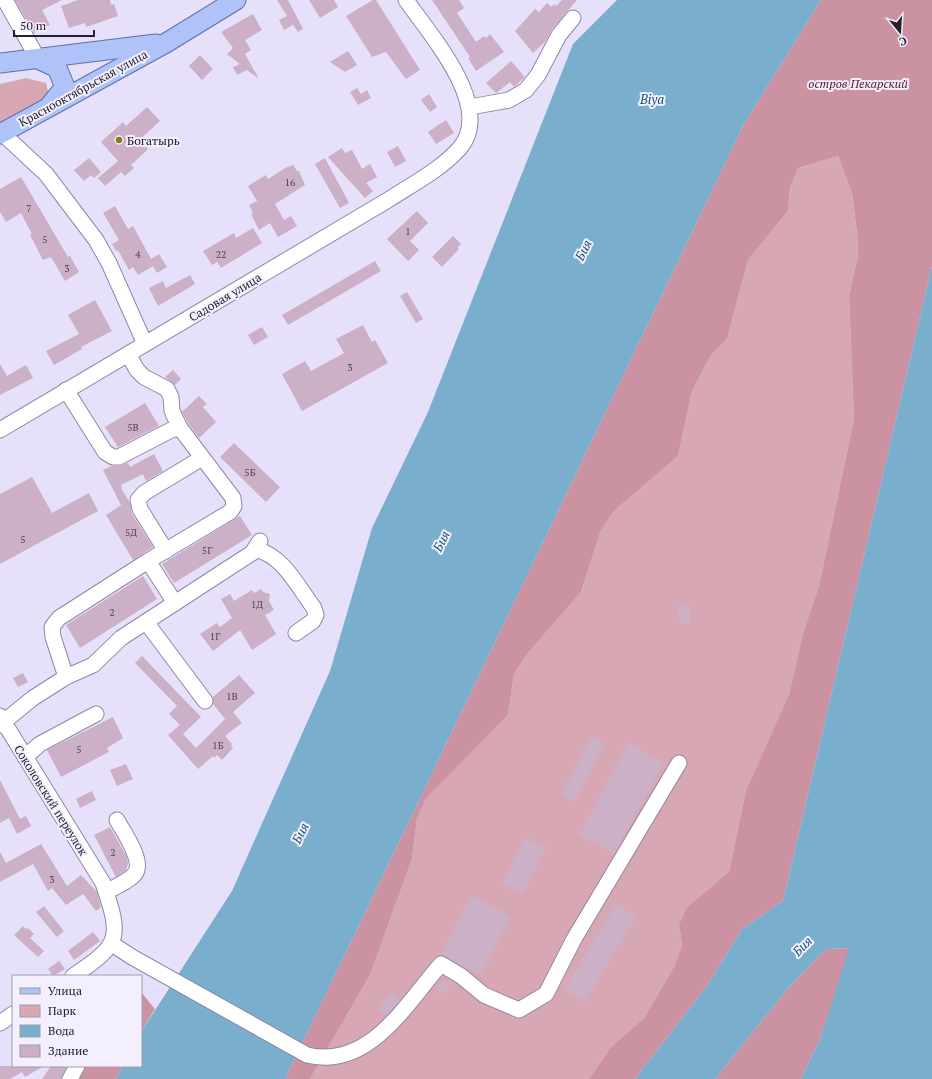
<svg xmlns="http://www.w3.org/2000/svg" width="932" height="1079" font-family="'PT Serif',serif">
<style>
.green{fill:#d7a7b3}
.forest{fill:#cb92a1}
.water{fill:#79aecd}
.building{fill:#cbb0c8}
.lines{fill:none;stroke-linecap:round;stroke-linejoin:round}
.minor-casing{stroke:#8f86a5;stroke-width:17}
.major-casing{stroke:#5b70ad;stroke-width:21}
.minor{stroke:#fff;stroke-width:15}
.major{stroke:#afc3f8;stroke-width:19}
.poi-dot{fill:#8d7a1f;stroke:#f3effd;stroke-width:1.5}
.labels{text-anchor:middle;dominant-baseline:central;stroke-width:4;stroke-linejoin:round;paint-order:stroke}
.number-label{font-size:10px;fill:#4e4453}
.park-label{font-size:12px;font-style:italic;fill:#56112c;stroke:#f3effd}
.street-label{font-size:12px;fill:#24202c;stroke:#f3effd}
.poi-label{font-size:12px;fill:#24202c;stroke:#f3effd;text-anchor:start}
.water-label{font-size:13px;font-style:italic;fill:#135474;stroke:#f3effd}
</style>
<rect width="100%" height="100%" fill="#e7e0fa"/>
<g class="green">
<polygon points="26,78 46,83 49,95 0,131 0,84"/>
<polygon points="838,156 852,193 857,233 858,255 849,296 854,419 819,586 803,633 789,696 746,790 729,872 679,925 682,945 675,965 644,1018 611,1047 589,1079 310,1079 370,975 412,859 417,818 426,797 508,715 514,674 528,653 581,592 601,530 614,511 678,456 692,391 711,355 727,339 748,260 788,211 790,188 798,168"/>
</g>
<g class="forest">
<polygon points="821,0 932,0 932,266 783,901 742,929 707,986 635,1079 589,1079 611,1047 644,1018 675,965 682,945 679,925 687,908 729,872 746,790 789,695 803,633 819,586 854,419 849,296 858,255 857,233 852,193 838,156 798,168 790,188 788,211 748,260 727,339 711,355 692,391 678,456 614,511 601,530 581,592 528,653 514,674 508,715 426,798 417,818 412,859 370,975 310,1079 285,1079 744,124"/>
<polygon points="850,948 821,1037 801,1079 715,1079 789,987 826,949"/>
<polygon points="141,992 155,1009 141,1032"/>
<polygon points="81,1066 123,1066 116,1079 74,1079"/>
</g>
<g class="water">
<polygon points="617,0 821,0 744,124 285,1079 116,1079 123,1066 141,1066 141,1032 232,891 330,671 372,528 428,412 573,44"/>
<polygon points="932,266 932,1079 801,1079 821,1037 849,948 826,949 789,987 715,1079 635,1079 707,986 742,929 783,901"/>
</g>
<g class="building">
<polygon points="15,0 62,0 42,10 50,25 34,33"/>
<polygon points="78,0 110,0 111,5 114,4 118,16 86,27 85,23 69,28 61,6"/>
<polygon points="277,0 288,0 303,29 298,32 293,25 284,30 279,20 287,16"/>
<polygon points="309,0 334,0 338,7 320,18"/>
<polygon points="373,0 376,0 420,70 406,79 386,52 372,57 346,16"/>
<polygon points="432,0 459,0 464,8 457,13 476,42 484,36 486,38 490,34 504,52 476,71 468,58 470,57"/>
<polygon points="562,0 577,0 552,29 545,42 533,53 515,31 535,9 539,12 547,3 552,7 554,4 556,6"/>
<polygon points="253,14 262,30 245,40 251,50 245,54 259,79 247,70 237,75 233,67 240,64 227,54 233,48 221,32"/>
<polygon points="348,51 357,65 345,72 330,62"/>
<polygon points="200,55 213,69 202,80 189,66"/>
<polygon points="511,61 525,77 514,87 510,82 496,93 486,83"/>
<polygon points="357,88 361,94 367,90 371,98 358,105 350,92"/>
<polygon points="429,94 437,107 430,112 421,100"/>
<polygon points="147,107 160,121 139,140 148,149 131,165 134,168 125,176 121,172 105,186 98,178 118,161 101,142 123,122 126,126"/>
<polygon points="446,120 454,133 436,144 428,132"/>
<polygon points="398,146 406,161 395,167 387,152"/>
<polygon points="342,148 345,153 352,150 362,169 370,164 377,177 366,183 373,191 365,198 328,157"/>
<polygon points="89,158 101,172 94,178 91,175 84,181 74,170"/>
<polygon points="325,158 349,203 340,208 315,164"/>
<polygon points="293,165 297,171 299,171 305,185 275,204 284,220 291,216 297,226 278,237 270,223 259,230 251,214 253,213 249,205 257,201 248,186 266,175 268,179 285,168"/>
<polygon points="21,177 68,257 70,256 79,272 65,281 51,257 43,260 30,235 32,234 21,213 6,222 0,212 0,189"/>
<polygon points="115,206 128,229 133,226 151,259 159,254 167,267 157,273 153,266 138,275 133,267 129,270 118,250 116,251 112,244 119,240 103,213"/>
<polygon points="417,211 428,223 410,241 419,250 408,261 387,239"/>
<polygon points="253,228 262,243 221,268 217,262 212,265 203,251 234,233 236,238"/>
<polygon points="453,236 461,244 458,247 459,249 442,267 432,257"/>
<polygon points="375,261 381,271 288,325 282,315"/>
<polygon points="190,275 195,284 158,306 149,288 163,281 166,288"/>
<polygon points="407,292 423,319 416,323 400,296"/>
<polygon points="95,300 112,331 81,347 82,349 54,365 46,351 79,334 68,315"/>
<polygon points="363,325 372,342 375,340 388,363 302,411 282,374 305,361 311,371 344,353 336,339"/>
<polygon points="262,327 268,337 254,345 248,335"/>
<polygon points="0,364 7,376 26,365 33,378 0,395"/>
<polygon points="173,370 181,379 175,385 165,377"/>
<polygon points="199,396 207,404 203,407 216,422 199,438 188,423 182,412"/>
<polygon points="145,403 159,426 118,447 105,427"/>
<polygon points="234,443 280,487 266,502 220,457"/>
<polygon points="154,454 163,471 146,481 143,474 121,485 122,487 121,488 130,503 132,514 153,547 133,560 106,515 121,505 103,470 112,466 119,466 128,463 130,467"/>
<polygon points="32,477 52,513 89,493 98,511 0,564 0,494"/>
<polygon points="240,516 252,535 174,583 162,564"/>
<polygon points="143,576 157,599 80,648 66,625"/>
<polygon points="261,589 263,592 270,594 269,601 274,610 265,615 276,634 252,650 240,630 213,651 200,634 217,623 220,627 232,618 221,599 230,594 234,601 252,590 254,593"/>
<polygon points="678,605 689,605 690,623 679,623"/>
<polygon points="142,656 201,717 183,734 196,748 225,719 213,704 213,697 239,675 255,693 233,712 242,723 225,736 232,744 231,746 233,748 222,760 217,755 214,758 213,756 198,769 168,735 180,725 169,714 177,706 135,663"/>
<polygon points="23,673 28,682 18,687 13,678"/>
<polygon points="113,717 123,738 107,748 109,752 61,777 47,750"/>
<polygon points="591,736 605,743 574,803 561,796"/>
<polygon points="628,743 664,762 614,854 579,835"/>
<polygon points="126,764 133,779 117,786 110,770"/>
<polygon points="0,780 20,819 26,816 31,826 17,834 9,818 0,823"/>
<polygon points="92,791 96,800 80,808 76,799"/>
<polygon points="110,827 127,857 128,864 126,870 116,877 94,835"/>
<polygon points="525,838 546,848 523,894 502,884"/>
<polygon points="41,844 67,886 81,875 97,892 101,907 96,911 83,894 66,905 52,888 48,891 33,864 0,882 0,852 6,863"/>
<polygon points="471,896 511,916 481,975 441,954"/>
<polygon points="616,904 636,916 585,1002 565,989"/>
<polygon points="44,906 64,931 57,937 36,912"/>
<polygon points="23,926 26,929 28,928 34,934 30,938 44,951 38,957 14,935"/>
<polygon points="93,932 100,941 74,960 68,951"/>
<polygon points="59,961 65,969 53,976 48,969"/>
<polygon points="442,980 450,984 443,995 436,990"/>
<polygon points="392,993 400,1000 386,1016 378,1009"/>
<polygon points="0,1066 44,1066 25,1077 22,1072 10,1079 0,1079"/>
<polygon points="51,1066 67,1066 61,1079 42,1079"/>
</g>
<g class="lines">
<defs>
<g id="minor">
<polyline points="5,0 38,59"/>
<polyline points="470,107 509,100 526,90 538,75 559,35 573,18"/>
<polyline points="2,133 46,174 96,240 109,263 145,344"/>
<polyline points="128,354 137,370 144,377 167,389 171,397 172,411 180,428"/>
<polyline points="66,390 105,452 113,457 119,457 171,430 180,428 233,498 234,506 230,512 148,561 175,603"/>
<path d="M0 430 388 200C411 185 440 170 459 149 496 108 430 35 406 0"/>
<path d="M255 549C283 555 298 587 314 608L316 615 313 621 296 633"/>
<polyline points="166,551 140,509 138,500 144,493 202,458"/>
<polyline points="146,622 205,701"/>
<polyline points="66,677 53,637 52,627 59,618 148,561"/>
<path d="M0 716 103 883C121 937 122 944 73 976"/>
<polyline points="0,725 33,698 66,677 93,665 121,638 252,553 260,541"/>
<polyline points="25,757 40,744 96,714"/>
<path d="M106 892C115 887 125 883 133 876 147 864 124 833 117 820"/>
<path d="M112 944 132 957 307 1055C369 1070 406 1004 441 964L461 976 484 995 519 1010 546 994 574 939 679 763"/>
<polyline points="0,1023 13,1014"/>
<polyline points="70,1079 77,1066"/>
</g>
<g id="major">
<polyline points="38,59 57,68 65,87 51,104"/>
<polyline points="0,63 156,44"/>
<polyline points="0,134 166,43 236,0"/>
</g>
</defs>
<use href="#minor" class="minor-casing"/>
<use href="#major" class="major-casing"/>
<use href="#minor" class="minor"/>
<use href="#major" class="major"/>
</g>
<circle class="poi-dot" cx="119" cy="140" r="4"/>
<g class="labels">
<g class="number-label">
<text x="290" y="182">16</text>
<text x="29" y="208">7</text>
<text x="408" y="231">1</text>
<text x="45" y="239">5</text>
<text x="138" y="254">4</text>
<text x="221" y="254">22</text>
<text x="67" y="268">3</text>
<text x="350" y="367">3</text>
<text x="133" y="427">5В</text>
<text x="250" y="472">5Б</text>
<text x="131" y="532">5Д</text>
<text x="23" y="539">5</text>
<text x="207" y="550">5Г</text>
<text x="257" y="604">1Д</text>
<text x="112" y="612">2</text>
<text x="215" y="636">1Г</text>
<text x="232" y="696">1В</text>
<text x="218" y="745">1Б</text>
<text x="79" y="749">5</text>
<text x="113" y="852">2</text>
<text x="52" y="879">3</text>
</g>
<g class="park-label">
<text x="858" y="83">остров Пекарский</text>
</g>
<g class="street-label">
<text transform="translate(83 88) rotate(-29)">Краснооктябрьская улица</text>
<text transform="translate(225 297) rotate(-31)">Садовая улица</text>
<text transform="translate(51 800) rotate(58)">Соколовский переулок</text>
</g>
<g class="poi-label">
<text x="127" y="140">Богатырь</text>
</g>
<g class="water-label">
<text x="652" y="99">Biya</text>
<text transform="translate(583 250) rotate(-64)">Бия</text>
<text transform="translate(441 541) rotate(-64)">Бия</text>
<text transform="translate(300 833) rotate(-64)">Бия</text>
<text transform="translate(802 946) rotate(-46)">Бия</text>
</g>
</g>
<rect x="12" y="975" width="130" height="92" fill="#f3effd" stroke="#a09ca9"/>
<rect x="20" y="988" width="20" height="6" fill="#afc3f8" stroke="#a09ca9"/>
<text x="48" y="995" font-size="12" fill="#24202c">Улица</text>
<rect x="20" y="1005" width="20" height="12" fill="#d7a7b3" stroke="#a09ca9"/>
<text x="48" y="1015" font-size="12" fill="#24202c">Парк</text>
<rect x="20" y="1025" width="20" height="12" fill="#79aecd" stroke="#a09ca9"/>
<text x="48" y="1035" font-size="12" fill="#24202c">Вода</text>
<rect x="20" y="1045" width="20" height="12" fill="#cbb0c8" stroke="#a09ca9"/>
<text x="48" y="1055" font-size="12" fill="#24202c">Здание</text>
<g transform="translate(900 32) rotate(162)" stroke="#f3effd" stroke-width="3" paint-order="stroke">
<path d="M0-3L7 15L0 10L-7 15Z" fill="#24202c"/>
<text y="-6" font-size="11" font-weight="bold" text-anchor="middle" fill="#24202c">С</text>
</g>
<path d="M14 30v6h80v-6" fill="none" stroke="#24202c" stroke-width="2"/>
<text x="20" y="30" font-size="12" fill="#24202c" stroke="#f3effd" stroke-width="3" paint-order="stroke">50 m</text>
</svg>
